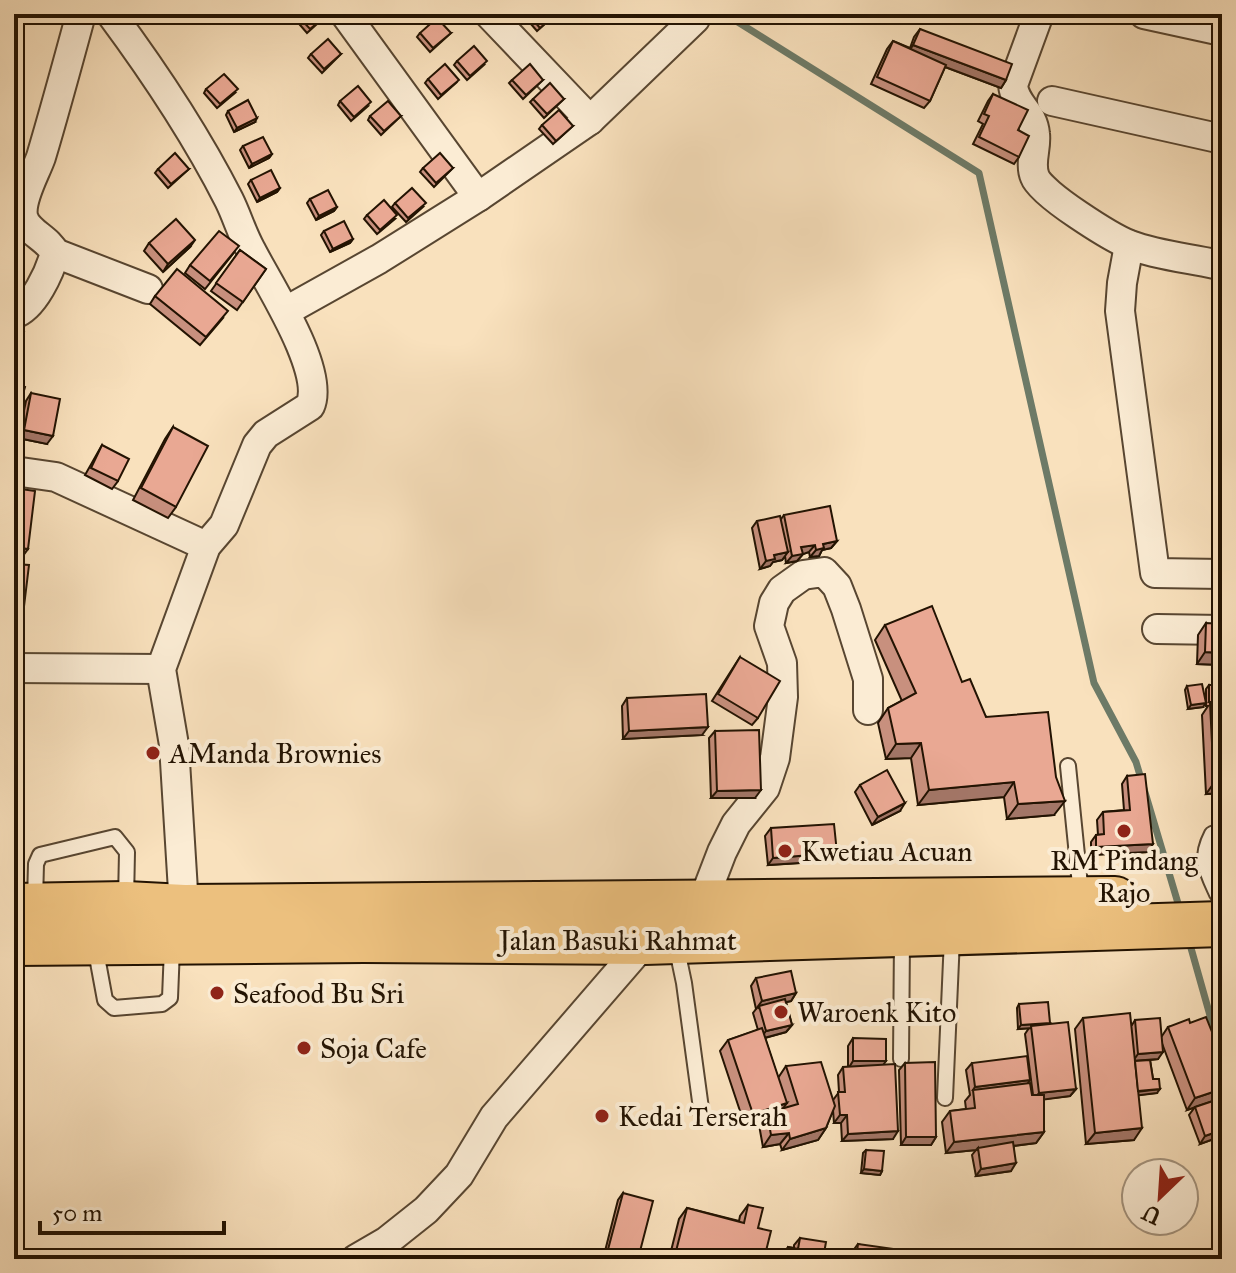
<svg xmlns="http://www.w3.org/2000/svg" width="1236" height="1273" font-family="'IM FELL Great Primer',serif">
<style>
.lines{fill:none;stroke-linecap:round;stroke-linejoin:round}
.stream{stroke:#6d7a67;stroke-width:7}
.service-casing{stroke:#584631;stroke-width:18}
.minor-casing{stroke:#584631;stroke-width:32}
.trunk-casing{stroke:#231302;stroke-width:48}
.service{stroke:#fbecd4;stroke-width:14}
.minor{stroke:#fbecd4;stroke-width:28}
.trunk{stroke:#ecc07e;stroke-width:44}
.wall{fill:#c8907e;stroke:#231302;stroke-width:2}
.shaded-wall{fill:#a37667;stroke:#231302;stroke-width:2}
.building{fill:#e9a893;stroke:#231302;stroke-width:2}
.poi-dot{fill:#8f2418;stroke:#fbecd4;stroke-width:3}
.labels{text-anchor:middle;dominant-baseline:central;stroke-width:8;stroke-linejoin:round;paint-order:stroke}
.poi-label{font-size:28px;fill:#231302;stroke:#fbecd4;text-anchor:start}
.street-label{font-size:28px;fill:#231302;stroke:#fbecd4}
</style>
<rect width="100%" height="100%" fill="#f9e1bd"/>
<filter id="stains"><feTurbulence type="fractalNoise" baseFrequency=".0025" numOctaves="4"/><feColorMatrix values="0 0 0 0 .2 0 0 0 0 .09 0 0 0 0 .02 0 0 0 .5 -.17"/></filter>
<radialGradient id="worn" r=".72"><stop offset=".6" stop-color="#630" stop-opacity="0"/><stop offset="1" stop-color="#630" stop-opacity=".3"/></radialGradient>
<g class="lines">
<g class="stream">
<polyline points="725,14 979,173 1094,683 1136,762 1180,910"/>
<polyline points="1189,941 1222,1058"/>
</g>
<defs>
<g id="service">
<polyline points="1068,766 1081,895"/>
<path d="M1217 894C1206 870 1199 859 1212 834L1222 830"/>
<polyline points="35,901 36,864 40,855 115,837 127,852 126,900"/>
<polyline points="676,945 684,983 702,1116"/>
<polyline points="95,946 105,1000 114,1008 162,1004 170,998 172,948"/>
<polyline points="901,1059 902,939"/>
<polyline points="945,1098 952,938"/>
</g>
<g id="minor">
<path d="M111 14C154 72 196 135 229 200 237 216 242 234 251 250 267 282 326 371 310 406L266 434 257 445 224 525 206 546 161 669 174 745 184 907"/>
<polyline points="345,14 478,197"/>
<polyline points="489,14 590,120"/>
<path d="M1039 14 1013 85C1015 106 1033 111 1035 134 1037 148 1029 163 1035 177 1041 194 1112 238 1130 245 1156 255 1187 258 1215 264"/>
<polyline points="1144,14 1222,31"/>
<polyline points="1052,101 1222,139"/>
<polyline points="1129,245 1122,283 1120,311 1155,573 1222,574"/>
<polyline points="55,253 148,289"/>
<polyline points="286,311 379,259 478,197 590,120 695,19"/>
<path d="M14 314C34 308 50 271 55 253 48 238 26 232 23 216 20 199 35 174 41 157 55 110 68 62 81 14"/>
<polyline points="14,471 56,477 206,546"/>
<polyline points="1157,629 1222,630"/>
<polyline points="14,668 161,669"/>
<polyline points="702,904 722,852 736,824 765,788 775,758 783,697 782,663 769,626 774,603 782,590 803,575 824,572 837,586 846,609 868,679 868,710"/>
<polyline points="356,1259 387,1241 426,1210 459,1175 494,1117 645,942"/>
</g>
<g id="trunk">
<polyline points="14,906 126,904 184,907 1115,899"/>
<polyline points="14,943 364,940 645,942 1222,924"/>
</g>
</defs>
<use href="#service" class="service-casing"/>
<use href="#minor" class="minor-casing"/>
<use href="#trunk" class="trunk-casing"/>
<use href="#service" class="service"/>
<use href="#minor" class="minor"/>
<use href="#trunk" class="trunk"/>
</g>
<g class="wall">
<polygon points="296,14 327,15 307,33 294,18"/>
<polygon points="525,14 556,14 537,31 524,16"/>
<polygon points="969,14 989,14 984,22"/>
<polygon points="920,29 1006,80 1001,88 945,67 930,101 924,108 871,84 887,49 893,41 910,48 914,37"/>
<polygon points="420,33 451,33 430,52 417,37"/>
<polygon points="311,54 341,54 322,73 308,58"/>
<polygon points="457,61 484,65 467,80 454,65"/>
<polygon points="428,79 456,83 438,99 425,83"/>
<polygon points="512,80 543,80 523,99 509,83"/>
<polygon points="206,89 235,93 217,108 204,93"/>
<polygon points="993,94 1018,130 1019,157 1014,164 973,144 983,124 978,121 988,101"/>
<polygon points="533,99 564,99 544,118 530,102"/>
<polygon points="340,101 368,106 351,121 338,105"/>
<polygon points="228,111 255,122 234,132 226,115"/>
<polygon points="370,116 401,116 381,135 368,120"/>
<polygon points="542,125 573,126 553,144 539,129"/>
<polygon points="243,146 272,154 269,158 249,168 240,150"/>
<polygon points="423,168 453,168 434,187 420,172"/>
<polygon points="158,169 189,169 168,188 155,173"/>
<polygon points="251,180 280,188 277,192 257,202 248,184"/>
<polygon points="310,199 337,207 334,211 316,220 307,203"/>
<polygon points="395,203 423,207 406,222 392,207"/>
<polygon points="367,215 395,219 377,234 364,219"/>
<polygon points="324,231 353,239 350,243 330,252 321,235"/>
<polygon points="149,243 190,247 163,272 144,251"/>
<polygon points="240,250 266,269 237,310 211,291"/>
<polygon points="233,254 205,289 185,273 190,265"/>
<polygon points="155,296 223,318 200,345 150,304"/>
<polygon points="31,393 47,444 18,438 26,401"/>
<polygon points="173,427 176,507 168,518 133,500 165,439"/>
<polygon points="102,445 118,481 112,489 85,475"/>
<polygon points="784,515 837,541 831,548 822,550 819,556 810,557 809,552 803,554 797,561 786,563 785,556 782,560 773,562 770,566 760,569 752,528 757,521 781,519"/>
<polygon points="1206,623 1222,665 1197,664 1198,635"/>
<polygon points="885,625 962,682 1054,815 1007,819 1004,797 918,805 911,758 886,759 878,723 888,708 902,701 875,640"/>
<polygon points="740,657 758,718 752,725 712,701"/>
<polygon points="1209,685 1220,703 1222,793 1206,794 1202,715 1208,706 1206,706 1206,689"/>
<polygon points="1187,686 1203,707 1188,709 1185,690"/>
<polygon points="627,698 702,735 623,739 622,706"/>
<polygon points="715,731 755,798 711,798 709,738"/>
<polygon points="1127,776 1153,844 1148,852 1091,855 1091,842 1096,835 1098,835 1097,820 1103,812 1124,810 1122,784"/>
<polygon points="860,785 900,811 872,825 855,792"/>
<polygon points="771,828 837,853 831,861 768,865 765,836"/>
<polygon points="756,978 796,993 791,1001 786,1002 792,1025 786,1032 765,1038 778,1078 786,1066 833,1100 839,1092 838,1075 843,1067 848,1067 848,1046 853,1038 883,1065 893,1139 842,1141 841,1123 834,1123 833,1110 826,1128 818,1140 782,1150 780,1144 763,1147 759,1125 762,1120 745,1126 720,1051 728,1040 758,1030 753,1013 756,1009 751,986"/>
<polygon points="1019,1004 1050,1023 1049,1024 1076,1089 1070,1096 1044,1099 1044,1132 1036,1143 1014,1146 1011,1171 976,1176 972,1155 976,1150 946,1153 942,1122 950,1111 966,1109 965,1101 970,1095 966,1070 972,1063 1028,1083 1033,1095 1025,1034 1029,1028 1018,1029 1017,1008"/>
<polygon points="1083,1018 1132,1025 1135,1020 1162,1036 1168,1027 1190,1023 1222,1098 1187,1110 1163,1046 1158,1059 1150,1060 1153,1079 1157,1093 1138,1095 1134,1140 1086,1144 1075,1029"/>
<polygon points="905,1063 936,1137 931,1145 901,1145 899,1070"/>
<polygon points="1195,1107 1222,1136 1200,1144 1189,1115"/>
<polygon points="866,1150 882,1171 880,1175 861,1173 863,1153"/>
<polygon points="623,1193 638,1259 603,1259 618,1200"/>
<polygon points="748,1205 758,1228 764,1259 669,1259 679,1219 687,1208 739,1221 740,1216"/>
<polygon points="800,1238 823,1259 782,1259 782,1255 788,1247 794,1248 794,1245"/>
<polygon points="858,1244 899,1259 852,1259 852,1252"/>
</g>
<g class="shaded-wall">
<polygon points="913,45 1006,80 1001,88 908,53"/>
<polygon points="257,118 255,122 234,132 237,128"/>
<polygon points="272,154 269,158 249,168 252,164"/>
<polygon points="280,188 277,192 257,202 260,198"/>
<polygon points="337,207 334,211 316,220 319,216"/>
<polygon points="353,239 350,243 330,252 333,249"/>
<polygon points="195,240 190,247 163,272 168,264"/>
<polygon points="24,430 53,436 47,444 18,438"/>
<polygon points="837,541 831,548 822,550 819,556 810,557 816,550 823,544"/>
<polygon points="815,545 809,552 803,554 797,561 786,563 792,556 801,547"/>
<polygon points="14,547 28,549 20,560 14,559"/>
<polygon points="788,552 782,560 773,562 770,566 760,569 766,561 774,555"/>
<polygon points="14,622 22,623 14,634"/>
<polygon points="1205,652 1222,653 1222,665 1197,664"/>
<polygon points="1206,703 1203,707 1188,709 1191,705"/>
<polygon points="708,727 702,735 623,739 629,731"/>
<polygon points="921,743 911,758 886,759 896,744"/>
<polygon points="1014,782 1004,797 918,805 929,790"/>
<polygon points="1222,782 1222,793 1206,794 1214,783"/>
<polygon points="761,790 755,798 711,798 717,791"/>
<polygon points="1065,801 1054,815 1007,819 1018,804"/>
<polygon points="905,803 900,811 872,825 878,817"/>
<polygon points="1153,844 1148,852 1091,855 1096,847"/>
<polygon points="837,853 831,861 768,865 773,858"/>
<polygon points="796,993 791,1001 759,1008 759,1006 756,1009 762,1001"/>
<polygon points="1050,1023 1048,1027 1018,1029 1021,1025"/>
<polygon points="792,1025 786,1032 760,1039 766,1031"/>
<polygon points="1163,1052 1158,1059 1133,1061 1138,1054"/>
<polygon points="853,1061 886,1061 881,1068 848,1069"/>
<polygon points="1030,1080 1025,1088 973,1090 975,1087"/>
<polygon points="1076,1089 1070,1096 1033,1101 1039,1093"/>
<polygon points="1160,1089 1157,1093 1133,1096 1136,1092"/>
<polygon points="1222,1089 1222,1098 1187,1110 1195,1098"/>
<polygon points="787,1103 779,1114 767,1113 762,1120 745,1126 753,1114"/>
<polygon points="840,1115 847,1115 841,1123 834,1123"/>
<polygon points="826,1128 818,1140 782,1150 790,1139"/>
<polygon points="1142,1128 1134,1140 1086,1144 1095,1133"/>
<polygon points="1222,1130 1222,1136 1200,1144 1205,1136"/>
<polygon points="898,1131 893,1139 842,1141 848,1134"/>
<polygon points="1044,1132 1036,1143 978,1150 978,1148 976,1150 946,1153 954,1142"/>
<polygon points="789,1133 780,1144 763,1147 771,1135"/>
<polygon points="906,1137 936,1137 931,1145 901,1145"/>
<polygon points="1016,1163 1011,1171 976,1176 981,1169"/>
<polygon points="864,1169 882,1171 880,1175 861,1173"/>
</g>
<g class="building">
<polygon points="296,14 326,14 327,15 310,29"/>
<polygon points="528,14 556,14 540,28"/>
<polygon points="437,18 451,33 433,48 420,33"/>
<polygon points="920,29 1012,64 1006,80 913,45"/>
<polygon points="328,39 341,54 324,69 311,54"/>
<polygon points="893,41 946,65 930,101 877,77"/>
<polygon points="474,46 487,61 470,76 457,61"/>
<polygon points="445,64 459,80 441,95 428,79"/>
<polygon points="530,64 543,80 526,95 512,80"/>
<polygon points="224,74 238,89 220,104 206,89"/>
<polygon points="550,83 564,99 547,114 533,99"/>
<polygon points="358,86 371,102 354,117 340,101"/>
<polygon points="993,94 1028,110 1018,130 1029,136 1019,157 979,137 989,116 984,114"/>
<polygon points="248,100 257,118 237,128 228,111"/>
<polygon points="388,101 401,116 384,131 370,116"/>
<polygon points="559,110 573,126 556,141 542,125"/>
<polygon points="263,137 272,154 252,164 243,146"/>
<polygon points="175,153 189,169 171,184 158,169"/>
<polygon points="440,153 453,168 436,183 423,168"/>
<polygon points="271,170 280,188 260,198 251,180"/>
<polygon points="412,188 426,203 408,218 395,203"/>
<polygon points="328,190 337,207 319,216 310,199"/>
<polygon points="384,200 397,215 380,230 367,215"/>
<polygon points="176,219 195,240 168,264 149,243"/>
<polygon points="344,221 353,239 333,249 324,231"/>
<polygon points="219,231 239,246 210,281 190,265"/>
<polygon points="240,250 266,269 243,302 216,283"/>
<polygon points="177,269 228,311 206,337 155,296"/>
<polygon points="14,329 24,332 14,369"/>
<polygon points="14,384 25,387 14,426"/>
<polygon points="31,393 60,399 53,436 24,430"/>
<polygon points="173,427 208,446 176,507 141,488"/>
<polygon points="102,445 129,459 118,481 91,468"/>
<polygon points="14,488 35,491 28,549 14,547"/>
<polygon points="830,506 837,541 823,544 824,548 816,550 815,545 801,547 803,554 792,556 784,515"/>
<polygon points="780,516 788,552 774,555 775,559 766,561 757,521"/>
<polygon points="14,564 29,565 22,623 14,622"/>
<polygon points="932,606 962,682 970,679 986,717 1048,712 1056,777 1065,801 1018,804 1014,782 929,790 921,743 896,744 888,708 916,693 885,625"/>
<polygon points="1206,623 1222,624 1222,653 1205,652"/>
<polygon points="740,657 780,681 758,718 718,694"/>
<polygon points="1202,684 1206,703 1191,705 1187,686"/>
<rect x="1209" y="685" width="11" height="17"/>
<polygon points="706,694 708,727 629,731 627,698"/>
<polygon points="1210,703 1222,703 1222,782 1214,783"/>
<polygon points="759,730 761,790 717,791 715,731"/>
<polygon points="887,770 905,803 878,817 860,785"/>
<polygon points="1145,774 1153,844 1096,847 1096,835 1104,834 1103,812 1130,810 1127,776"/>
<polygon points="834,824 837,853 773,858 771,828"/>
<polygon points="791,971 796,993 762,1001 756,978"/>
<polygon points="785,999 792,1025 766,1031 759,1006"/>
<polygon points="1048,1002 1050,1023 1021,1025 1019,1004"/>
<polygon points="1130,1013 1142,1128 1095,1133 1083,1018"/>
<polygon points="1206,1017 1222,1057 1222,1089 1195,1098 1168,1027 1189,1019 1190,1023"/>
<polygon points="1160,1018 1163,1052 1138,1054 1135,1020"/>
<polygon points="1068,1022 1076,1089 1039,1093 1031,1026"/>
<polygon points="762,1028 787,1103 753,1114 728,1040"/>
<polygon points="853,1038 886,1039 886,1061 853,1061"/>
<polygon points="1027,1056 1030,1080 975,1087 972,1063"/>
<polygon points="1150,1060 1153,1079 1159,1079 1160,1089 1138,1091 1135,1061"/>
<polygon points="821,1062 835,1106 826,1128 790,1139 789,1133 771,1135 767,1113 798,1104 786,1066"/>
<polygon points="935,1062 936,1137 906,1137 905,1063"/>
<polygon points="895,1064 898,1131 848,1134 847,1115 840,1115 838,1092 845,1092 843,1067"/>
<polygon points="1030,1083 1032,1095 1044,1095 1044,1132 954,1142 950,1111 975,1108 973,1090"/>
<polygon points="1222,1098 1222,1130 1205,1136 1195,1107"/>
<polygon points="1013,1142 1016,1163 981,1169 978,1148"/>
<polygon points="866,1150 884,1151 882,1171 864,1169"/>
<polygon points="623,1193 653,1201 638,1259 614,1259 606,1257"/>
<polygon points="748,1205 763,1208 758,1228 771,1231 764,1259 674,1259 687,1208 744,1223"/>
<polygon points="800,1238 826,1242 823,1259 786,1259 788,1247 798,1249"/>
<polygon points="858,1244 901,1250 899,1259 856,1259"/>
<polygon points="918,1250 950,1259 916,1259"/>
</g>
<g class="poi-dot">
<circle cx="153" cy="753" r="8"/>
<circle cx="1124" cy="831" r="8"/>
<circle cx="785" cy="851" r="8"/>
<circle cx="217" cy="993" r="8"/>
<circle cx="781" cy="1012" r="8"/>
<circle cx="304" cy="1048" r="8"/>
<circle cx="602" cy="1116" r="8"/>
</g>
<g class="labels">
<g class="poi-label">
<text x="169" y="753">AManda Brownies</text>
<text x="801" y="851">Kwetiau Acuan</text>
<text x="1124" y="860" text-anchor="middle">RM Pindang<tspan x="1124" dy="32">Rajo</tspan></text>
<text x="233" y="993">Seafood Bu Sri</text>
<text x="797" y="1012">Waroenk Kito</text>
<text x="320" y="1048">Soja Cafe</text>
<text x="618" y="1116">Kedai Terserah</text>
</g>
<g class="street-label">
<text x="618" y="940">Jalan Basuki Rahmat</text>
</g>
</g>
<rect width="1236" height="1273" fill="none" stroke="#f9e1bd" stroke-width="48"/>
<rect x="16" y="16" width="1204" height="1241" fill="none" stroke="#231302" stroke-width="4"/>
<rect x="24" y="24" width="1188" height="1225" fill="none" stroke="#231302" stroke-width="2"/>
<g transform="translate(1160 1197) rotate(205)"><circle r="38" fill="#fbecd4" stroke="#a59580" stroke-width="2"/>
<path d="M0-6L14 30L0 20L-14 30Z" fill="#8f2418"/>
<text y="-12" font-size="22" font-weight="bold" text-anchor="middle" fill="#231302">U</text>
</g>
<path d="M40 1221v12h184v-12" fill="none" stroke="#231302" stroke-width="4"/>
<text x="52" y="1221" font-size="24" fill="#231302" stroke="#fbecd4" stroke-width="6" paint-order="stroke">50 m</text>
<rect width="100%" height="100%" filter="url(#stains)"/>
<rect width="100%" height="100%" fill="url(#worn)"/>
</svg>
